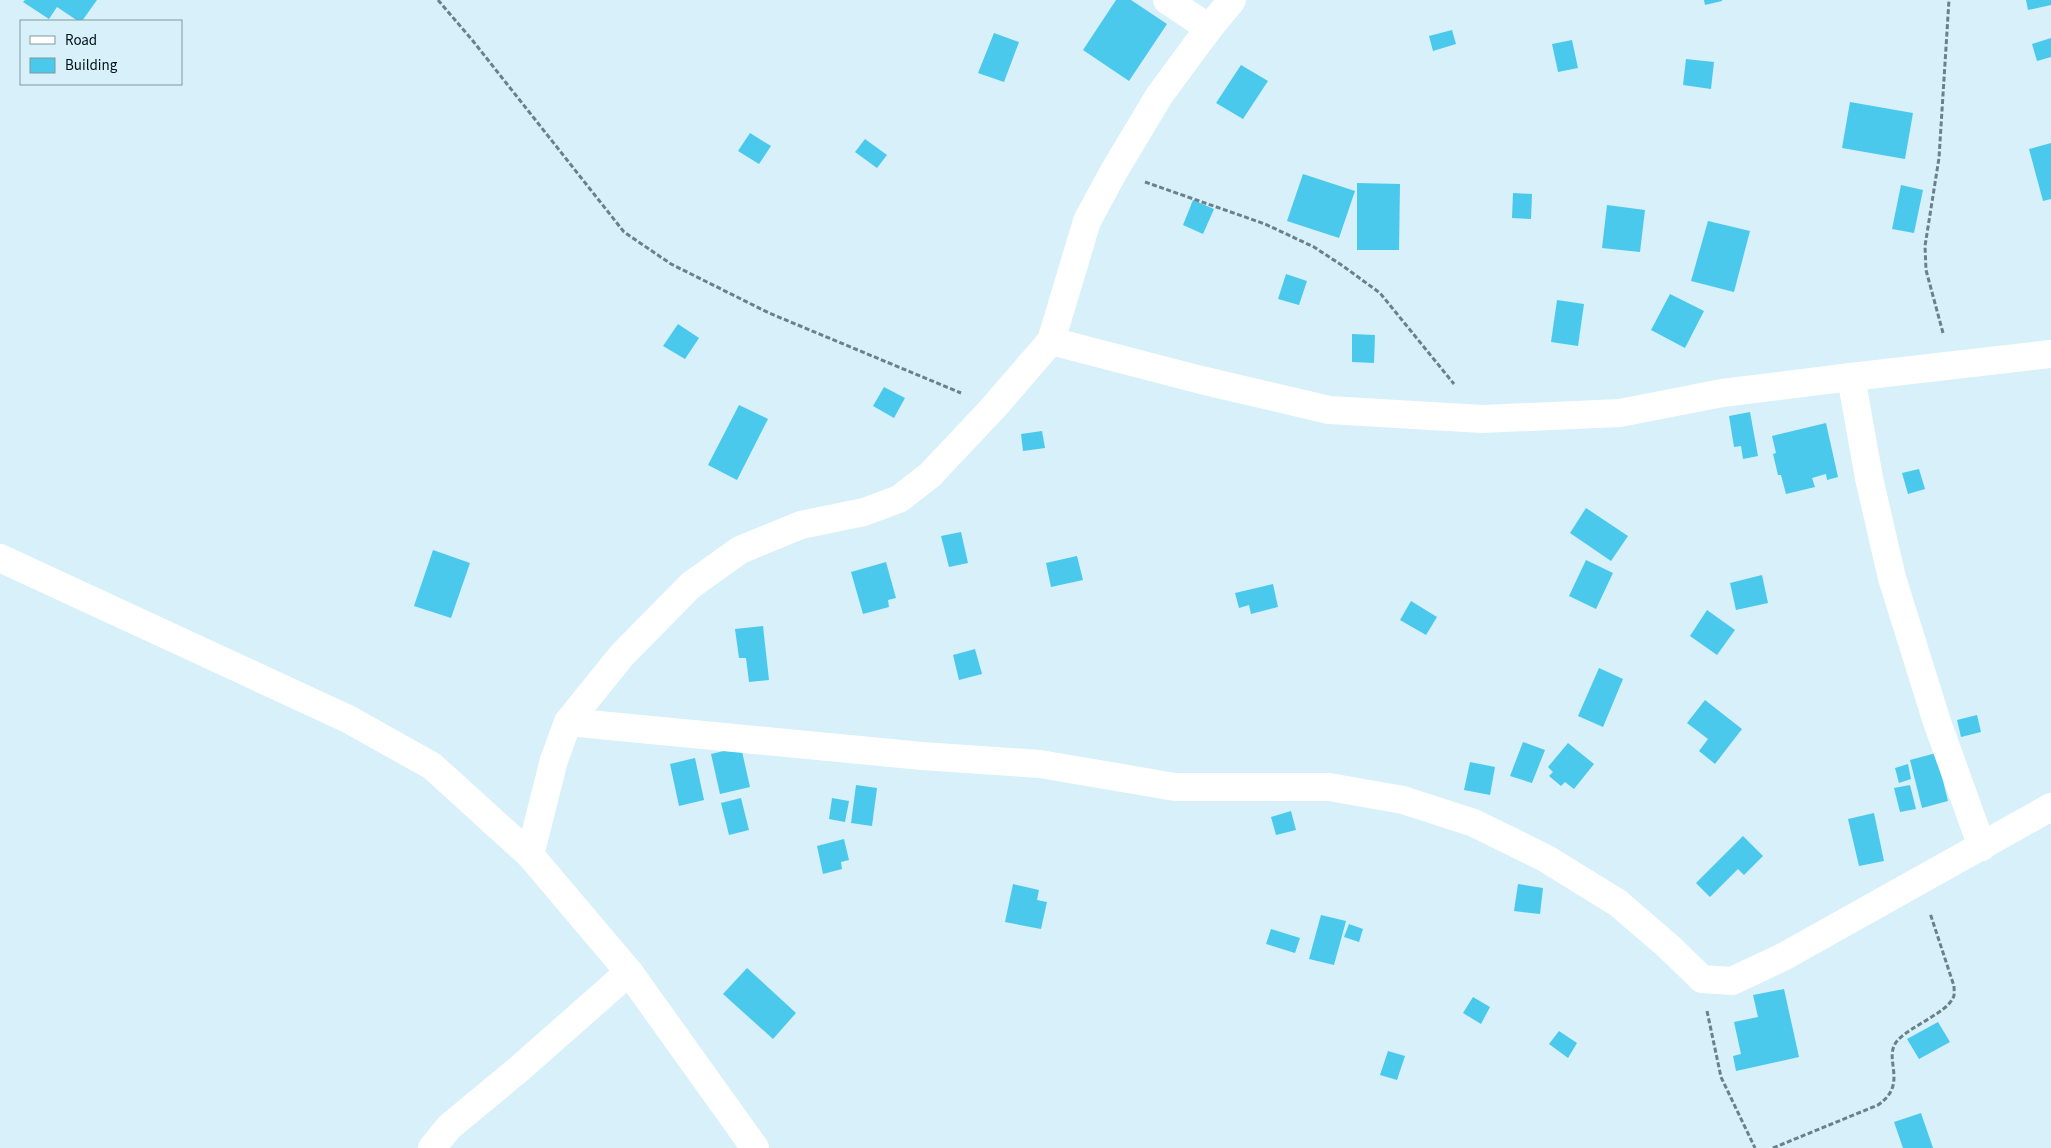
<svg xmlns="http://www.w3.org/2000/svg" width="2051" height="1148" font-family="'Source Sans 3',sans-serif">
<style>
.building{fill:#4ac9ec}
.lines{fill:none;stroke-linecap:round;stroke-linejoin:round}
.path{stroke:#6b8189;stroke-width:3;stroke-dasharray:5 2.5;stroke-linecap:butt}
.minor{stroke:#fff;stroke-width:28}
</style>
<rect width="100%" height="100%" fill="#d7f0f9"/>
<g class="building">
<polygon points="25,0 97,0 82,21 78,21 57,7 49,19 23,2"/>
<polygon points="1116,0 1131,0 1167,24 1129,81 1083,50"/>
<polygon points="1704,0 1722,0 1722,1 1705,5"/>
<polygon points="2026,0 2051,0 2051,5 2028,10"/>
<polygon points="1452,30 1456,44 1433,51 1429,36"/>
<polygon points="994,33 1019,42 1004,82 978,73"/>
<polygon points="2051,38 2051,57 2037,61 2032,44"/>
<polygon points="1572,40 1578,68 1558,72 1552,44"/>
<polygon points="1686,59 1714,62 1711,89 1683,85"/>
<polygon points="1241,65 1268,81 1243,119 1216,103"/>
<polygon points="1850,102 1913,113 1905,159 1842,148"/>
<polygon points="750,133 771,146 759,164 738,151"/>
<polygon points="865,139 887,155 877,168 855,152"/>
<polygon points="2051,143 2051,199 2043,201 2029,149"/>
<polygon points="1303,174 1355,191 1339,238 1287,221"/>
<polygon points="1357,183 1400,184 1399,250 1357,250"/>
<polygon points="1901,185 1923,190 1914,233 1892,229"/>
<polygon points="1513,193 1532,194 1531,219 1512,218"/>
<polygon points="1193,200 1214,209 1203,234 1183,225"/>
<polygon points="1607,205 1645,210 1640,252 1602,248"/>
<polygon points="1708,221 1750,231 1734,292 1691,281"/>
<polygon points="1286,274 1307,281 1299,305 1278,299"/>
<polygon points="1670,294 1704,311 1685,348 1651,330"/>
<polygon points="1557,300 1584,304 1578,346 1551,342"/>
<polygon points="678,324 699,338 685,359 663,346"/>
<polygon points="1352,334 1375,335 1374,363 1352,362"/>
<polygon points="884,387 905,398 894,418 873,406"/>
<polygon points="739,405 768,419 737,480 708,465"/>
<polygon points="1750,412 1758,456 1743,459 1741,446 1734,447 1729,416"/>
<polygon points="1826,423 1838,477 1827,480 1826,474 1812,478 1815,487 1786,494 1781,475 1778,475 1773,454 1776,453 1772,436"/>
<polygon points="1042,431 1045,448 1023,451 1021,434"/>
<polygon points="1919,469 1925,489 1908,494 1902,473"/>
<polygon points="1586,508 1628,536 1611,561 1570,533"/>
<polygon points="961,532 968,563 949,567 941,536"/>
<polygon points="433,550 470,563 451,618 414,606"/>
<polygon points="1077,556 1083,580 1051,587 1046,563"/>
<polygon points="1586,560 1613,573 1596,609 1569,596"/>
<polygon points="886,562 896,598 888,600 889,607 863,614 851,572"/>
<polygon points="1762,575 1768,603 1736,610 1730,583"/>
<polygon points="1273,584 1278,607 1251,614 1249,605 1239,608 1235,593"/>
<polygon points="1411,601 1437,617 1426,635 1400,620"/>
<polygon points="1707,610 1735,630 1717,655 1690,636"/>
<polygon points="763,626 769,680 749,682 746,658 739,658 735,629"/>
<polygon points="975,649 982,674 959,680 953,655"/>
<polygon points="1599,668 1623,679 1603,727 1578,716"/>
<polygon points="1705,700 1742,729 1715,764 1699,751 1708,739 1687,723"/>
<polygon points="1977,715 1981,732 1961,737 1957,720"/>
<polygon points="1523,742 1545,750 1532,783 1510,776"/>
<polygon points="1568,743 1594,764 1574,789 1565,782 1561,786 1549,776 1553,772 1548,767"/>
<polygon points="741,747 750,787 720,794 711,754"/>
<polygon points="1936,753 1948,801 1922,808 1910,760"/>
<polygon points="695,758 704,800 679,806 670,764"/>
<polygon points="1470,762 1495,767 1490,795 1464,790"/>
<polygon points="1908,764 1911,779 1899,783 1895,768"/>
<polygon points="856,785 877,788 872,826 851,823"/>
<polygon points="1910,785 1916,809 1900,812 1894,788"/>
<polygon points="741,798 749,830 729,835 721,803"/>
<polygon points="832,798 849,801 845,822 829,819"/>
<polygon points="1291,811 1296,830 1276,835 1271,817"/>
<polygon points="1874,813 1884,861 1859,866 1848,819"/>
<polygon points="1743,836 1763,856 1744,875 1738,869 1710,897 1696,883"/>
<polygon points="844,839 849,860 841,862 842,869 823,874 817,846"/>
<polygon points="1013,884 1039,890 1037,900 1047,902 1041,929 1005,922"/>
<polygon points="1518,884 1543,888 1540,914 1514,911"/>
<polygon points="1321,915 1346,921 1334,965 1309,959"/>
<polygon points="1349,924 1363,929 1359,942 1344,937"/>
<polygon points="1271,929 1300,938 1295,953 1266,944"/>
<polygon points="747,968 796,1013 773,1039 723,994"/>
<polygon points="1784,989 1799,1057 1736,1071 1733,1056 1741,1054 1734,1022 1758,1017 1753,995"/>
<polygon points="1473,997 1490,1007 1481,1024 1463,1013"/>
<polygon points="1938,1022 1950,1042 1919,1059 1907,1039"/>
<polygon points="1559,1031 1577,1043 1568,1058 1549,1044"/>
<polygon points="1388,1051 1405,1056 1397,1080 1380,1075"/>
<polygon points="1921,1113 1933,1148 1903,1148 1894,1122"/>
</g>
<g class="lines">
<g class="path">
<polyline points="438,0 473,41 624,232 671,264 769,313 961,393"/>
<polyline points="1145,182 1265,224 1314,247 1343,266 1380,293 1454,384"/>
<polyline points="1943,333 1926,270 1925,246 1939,158 1949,0"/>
<polyline points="1707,1011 1721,1077 1755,1148"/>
<path d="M1773 1148 1878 1105C1910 1083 1881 1058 1898 1040 1911 1026 1946 1013 1953 998 1955 995 1954 990 1954 986L1930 913"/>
</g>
<g class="minor">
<polyline points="1167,0 1209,28"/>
<polyline points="1051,341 1201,380 1329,410 1482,419 1620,413 1722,393 1851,377 2051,354"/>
<polyline points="1851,377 1869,478 1892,578 1937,722 1982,847"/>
<polyline points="0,558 348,719 432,766 530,855 629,972 755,1148"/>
<polyline points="568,722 922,756 1040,764 1175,787 1329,787 1403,800 1474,823 1545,858 1618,903 1669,947 1702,979 1732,981 1783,957 2051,807"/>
<polyline points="530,855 554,760 568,722 622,655 691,585 740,550 801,525 864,512 899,499 930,475 994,407 1051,341 1087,221 1114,171 1159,96 1209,28 1232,0"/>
<polyline points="432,1148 449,1127 519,1069 629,972"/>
</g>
</g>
<rect x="20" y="20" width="162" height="65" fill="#d7f0f9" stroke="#8197a0"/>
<rect x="30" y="36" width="25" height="8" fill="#ffffff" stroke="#8197a0"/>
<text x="65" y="45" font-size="15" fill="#00121a">Road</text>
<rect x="30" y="58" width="25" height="15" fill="#4ac9ec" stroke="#8197a0"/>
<text x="65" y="70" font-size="15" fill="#00121a">Building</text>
</svg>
